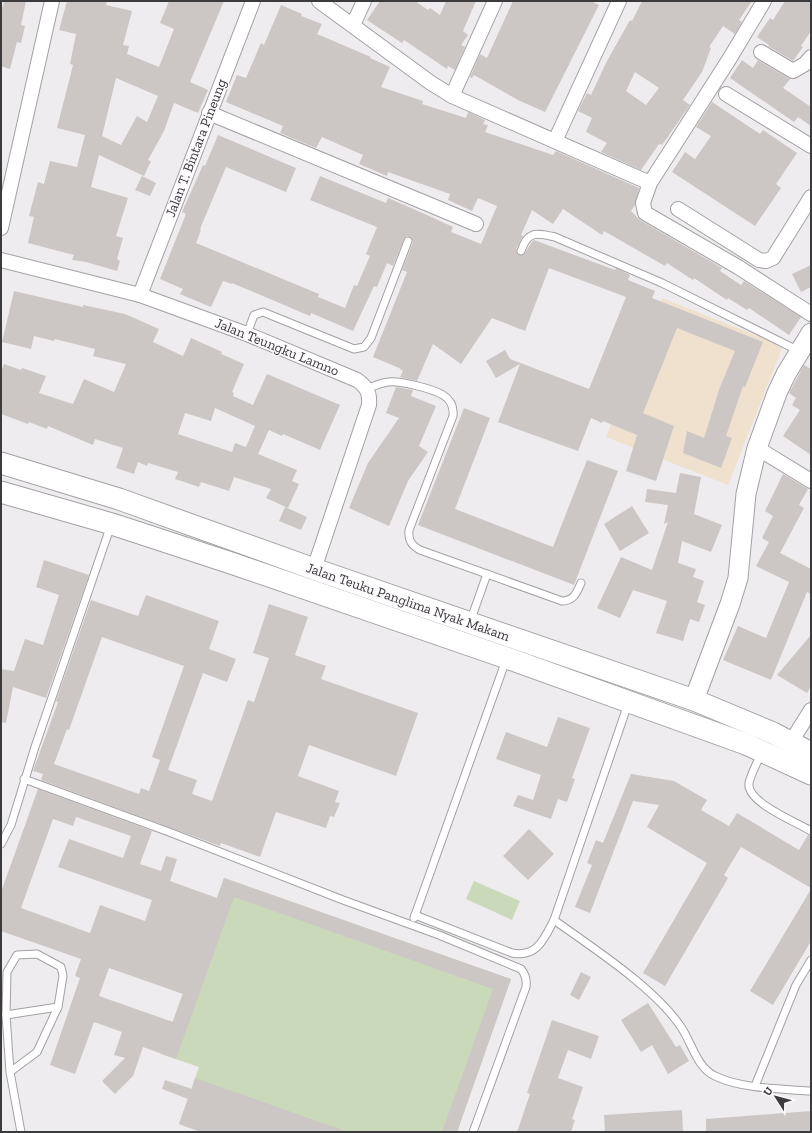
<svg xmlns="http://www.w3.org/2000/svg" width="812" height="1133" font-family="'Zilla Slab',serif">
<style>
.education{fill:#efe1ce}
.green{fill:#c9d9b9}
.building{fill:#ccc7c5;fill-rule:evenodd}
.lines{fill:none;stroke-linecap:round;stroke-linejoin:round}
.lane-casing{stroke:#a3a0a4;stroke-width:9}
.street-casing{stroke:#a3a0a4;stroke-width:16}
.secondary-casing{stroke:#a3a0a4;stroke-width:21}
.primary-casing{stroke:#a3a0a4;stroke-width:23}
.lane{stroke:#fff;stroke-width:7}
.street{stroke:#fff;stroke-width:14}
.secondary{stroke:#fff;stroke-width:19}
.primary{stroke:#fff;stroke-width:21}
.labels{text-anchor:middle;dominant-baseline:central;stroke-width:3;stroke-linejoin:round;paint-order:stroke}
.street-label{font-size:14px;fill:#3b3a3c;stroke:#fcf9fd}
</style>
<rect width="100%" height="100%" fill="#eeecef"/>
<polygon class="education" points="662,298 783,346 728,485 606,437"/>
<g class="green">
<polygon points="224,878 511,979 457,1132 201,1132 179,1124 199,1067 161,1054"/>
<polygon points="474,881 520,901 512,920 466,899"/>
</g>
<g class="building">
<polygon points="4,1 26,1 21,25 25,26 21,43 17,42 10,69 1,66 1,6 3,7"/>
<path d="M67 1H107L106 5 132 11 123 45 129 46 127 54 159 67 174 29 160 23 169 1H224L190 82 208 90 198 113 174 103 164 131 148 160 151 161 144 176 99 155 91 187 128 198 116 236 123 238 117 259 120 261 117 271 86 262 72 260 74 255 28 243 34 217 29 216 38 182 44 184 50 161 77 167 85 135 57 128 73 65 70 64 76 34 59 30ZM116 78 158 96 147 122 137 116 121 145 102 136Z"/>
<polygon points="380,1 415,1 428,10 430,8 440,15 446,1 476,1 463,31 468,35 461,45 465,47 455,70 448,66 447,69 404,40 402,43 367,20"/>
<polygon points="513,1 591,1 599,5 545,112 518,100 474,75 472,78 470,77 480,54 487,58"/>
<path d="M642 1H752L739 20 742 22 735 34 723 26 709 47 711 48 702 72 683 100 690 105 662 145 659 144 641 170 601 152 607 143 586 132 592 118 578 111 587 93 591 95 607 61 630 20 632 21ZM635 72 659 88 646 105 626 91Z"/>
<polygon points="785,1 811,1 811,31 801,46 803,47 793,61 768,46 769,45 757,37 770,18 773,20"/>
<polygon points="281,5 302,14 301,16 322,24 317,34 371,57 370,58 390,67 381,87 423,101 422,104 466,118 468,112 485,120 483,124 488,125 485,132 553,155 556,151 639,188 635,205 631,211 640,220 722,268 720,271 741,285 744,281 801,317 789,335 749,308 747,310 728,298 727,300 694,278 693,280 667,263 665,266 604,231 602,235 563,209 553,224 532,210 521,235 523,236 516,249 519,255 524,255 531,243 534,240 615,270 616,268 630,275 628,280 655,291 652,298 763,342 745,387 743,386 726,436 732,438 721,468 683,453 687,431 704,438 720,387 735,351 677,328 643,413 674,426 656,481 626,471 637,435 603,421 602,423 591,418 578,451 498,422 520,364 496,378 486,361 505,350 510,359 589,389 626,297 549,268 525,331 492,318 461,364 433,344 417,381 400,377 403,371 399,368 373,357 407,272 402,270 413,242 410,237 407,236 404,239 393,266 387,263 377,287 374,286 353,331 311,313 310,316 232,283 232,284 223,281 211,307 180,294 183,289 160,279 186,214 182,212 203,165 205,166 218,135 296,168 286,192 226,167 200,229 201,230 196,243 319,294 318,297 345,308 354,285 357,286 370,256 366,254 377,227 310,200 320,176 386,203 388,198 427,215 453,227 451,232 481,244 497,206 478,198 472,211 448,200 450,194 388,172 387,176 359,164 363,155 322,137 316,148 280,133 283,126 226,102 237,75 246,78 261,43 264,45"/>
<polygon points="742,60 753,68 758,60 790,79 783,88 811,107 811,126 798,117 794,122 730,78"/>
<polygon points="712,102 760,134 763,130 797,153 776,184 781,188 755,226 672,172 685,152 695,159 711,136 696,127"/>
<polygon points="142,176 156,183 150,196 135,190"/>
<polygon points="811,265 811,287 801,292 792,274"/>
<path d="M14 291 83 307V305L125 314 159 329 153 342 183 356 191 338 222 352 221 354 244 364 232 392 234 393 233 396 253 405 267 374 340 405 320 450 283 434 282 436 269 430 258 454 297 470 292 481 299 484 288 508 266 498 271 489 234 477 229 491 201 482 199 487 175 479 178 472 148 463 147 466 138 462 134 474 116 468 123 448 95 439 93 445 48 426 47 429 29 422 28 424 1 414V372L4 364 21 370 22 368 46 376 39 393 73 404 84 379 114 392 126 364 93 356 95 349 55 339 54 341 34 336 31 349 2 342ZM215 408 255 426 246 447 235 443 232 452 178 434 185 413 211 421Z"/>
<polygon points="804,365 811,369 811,455 783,436 800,410 792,405 796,398 789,393"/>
<polygon points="396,387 413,390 411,396 436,406 419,446 428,452 408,481 389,526 349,508 368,463 399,418 386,413"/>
<polygon points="464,408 490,418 455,509 553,547 587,460 618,471 574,585 418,525"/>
<polygon points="680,473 701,477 694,514 722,525 711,552 682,541 678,563 696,569 693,577 704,581 697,602 705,605 699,622 690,619 683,641 656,633 667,601 633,590 620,618 597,608 621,557 652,570 668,522 664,524 668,505 645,502 647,489 676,493"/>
<polygon points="783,474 808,489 799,505 804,508 780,553 811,569 811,594 807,592 771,680 723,660 738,626 766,638 789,582 756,566 769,542 762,538 773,516 765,511"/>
<polygon points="632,506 649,533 620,551 604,524"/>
<polygon points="285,507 307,517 301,530 279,521"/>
<polygon points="44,560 89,575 46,698 13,687 6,723 1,722 1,669 14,671 25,639 43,645 59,595 36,587"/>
<path d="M146 595 219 621 209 649 236 659 227 682 203 673 168 770 197 780 192 794 212 801 248 700 254 702 269 658 253 653 269 604 308 617 295 655 326 666 321 679 418 713 396 776 309 745 298 776 339 791 335 802 340 803 334 817 330 816 326 828 276 812 260 857 221 843 220 846 41 780 43 774 33 771 58 702 56 701 91 600 138 616ZM102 637 184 666 152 757 160 760 149 791 141 788 139 794 54 764 67 729 69 730Z"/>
<polygon points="811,635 811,686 807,693 777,675"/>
<polygon points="558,717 590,728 572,778 575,779 567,802 558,799 551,819 513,806 518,795 533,800 541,775 496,759 506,732 547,747"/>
<polygon points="631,774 674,781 707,800 701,810 729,826 737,813 799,850 808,835 811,836 811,888 741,847 724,875 728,878 665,986 643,973 707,863 647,827 659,805 633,801 590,913 575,907 592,865 587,863 596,840 603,843"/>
<path d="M38 789 152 831 140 864 161 871 166 856 177 859 170 881 217 898 224 878 511 979 457 1132H442L493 989 234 897 176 1059 143 1047 133 1076 115 1094 102 1081 125 1058 114 1055 122 1032 94 1022 75 1074 50 1065 80 978 75 976 81 959 1 931V892ZM76 817 131 836 123 858 69 839 58 867 152 900 145 921 100 905 90 933 21 908 53 819 73 826ZM109 968 183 994 173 1022 99 996Z"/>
<polygon points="529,829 554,854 528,880 503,856"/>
<polygon points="811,889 811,941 773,1005 750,991"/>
<polygon points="581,972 591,977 579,1000 570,995"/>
<polygon points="648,1003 676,1047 680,1045 689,1061 668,1074 652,1045 641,1052 621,1020"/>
<polygon points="552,1020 599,1036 591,1059 568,1050 558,1078 583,1087 572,1119 575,1120 571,1132 517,1132 530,1094 527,1093"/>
<polygon points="195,1078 342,1130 342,1132 201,1132 179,1124 188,1099 162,1089 165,1080 192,1089"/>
<polygon points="682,1110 683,1132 605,1132 604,1115"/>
<polygon points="811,1111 811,1132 706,1132 706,1119"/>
</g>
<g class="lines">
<defs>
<g id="lane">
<path d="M521 251C528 230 537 233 555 237L662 283 799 351"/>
<polyline points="247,334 254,315 263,312 354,349 364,347 371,338 408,241"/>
<path d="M367 389C374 386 380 383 388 382 399 380 433 389 443 395 451 400 454 407 453 416L409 530C408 540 411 545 420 550L562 601C574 601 577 592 581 583"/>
<polyline points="470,622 487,574"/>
<path d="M761 753C758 762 751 773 749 783 746 802 796 822 811 831"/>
<path d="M24 779 169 832 343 900 439 935 521 969C526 975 527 980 526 987L473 1132"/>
<polyline points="1,844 11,825 35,747 111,525"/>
<path d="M415 915 512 953C537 958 544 939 554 920L628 704"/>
<polyline points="414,918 506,660"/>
<path d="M554 920C593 948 655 988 681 1027 692 1043 697 1068 715 1076 742 1089 782 1089 811 1091"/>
<polyline points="6,1015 58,1007"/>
<polyline points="10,1072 37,1052 58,1007 63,976 61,967 37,954 17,955 7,972 6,1015 10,1072 21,1132"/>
<polyline points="755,1086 796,985 811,960"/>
</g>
<g id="street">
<polyline points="319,1 431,83 452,96 650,183"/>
<polyline points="764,1 730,58 650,183 643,203 645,213 738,267 811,314"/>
<polyline points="353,25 364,1"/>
<polyline points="761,52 793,71 805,64 811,57"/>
<polyline points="726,94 811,146"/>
<polyline points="452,96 495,1"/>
<polyline points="209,113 476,224"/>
<polyline points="555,141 619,1"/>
<polyline points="678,209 759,260 766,261 773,258 811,197"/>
<polyline points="1,228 52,1"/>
<path d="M1 260 140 295 247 334 357 380C367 387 370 393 369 405L314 569"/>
<polyline points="140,295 253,1"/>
<polyline points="757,448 811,481"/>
<polyline points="791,742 811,710"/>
</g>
<polyline id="secondary" points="694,700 730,604 738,578 746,494 757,448 777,393 786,374 811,333"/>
<g id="primary">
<polyline points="1,463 119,499 314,569 694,700 773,733 811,753"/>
<polyline points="1,492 112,524 234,564 507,658 746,744 811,774"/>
</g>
</defs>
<use href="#lane" class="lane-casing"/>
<use href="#street" class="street-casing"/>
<use href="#secondary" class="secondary-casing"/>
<use href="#primary" class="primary-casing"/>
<use href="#lane" class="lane"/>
<use href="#street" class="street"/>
<use href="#secondary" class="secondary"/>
<use href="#primary" class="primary"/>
</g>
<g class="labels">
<g class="street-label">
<text transform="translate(196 148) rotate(-69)">Jalan T. Bintara Pineung</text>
<text transform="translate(277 347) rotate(22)">Jalan Teungku Lamno</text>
<text transform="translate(408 602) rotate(19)">Jalan Teuku Panglima Nyak Makam</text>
</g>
</g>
<rect width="812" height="1133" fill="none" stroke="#3b3a3c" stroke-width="4"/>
<g transform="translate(776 1097) rotate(306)" stroke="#fcf9fd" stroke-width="3" paint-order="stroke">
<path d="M0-3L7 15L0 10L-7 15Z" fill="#3b3a3c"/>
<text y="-6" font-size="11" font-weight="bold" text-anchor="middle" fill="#3b3a3c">U</text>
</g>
</svg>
